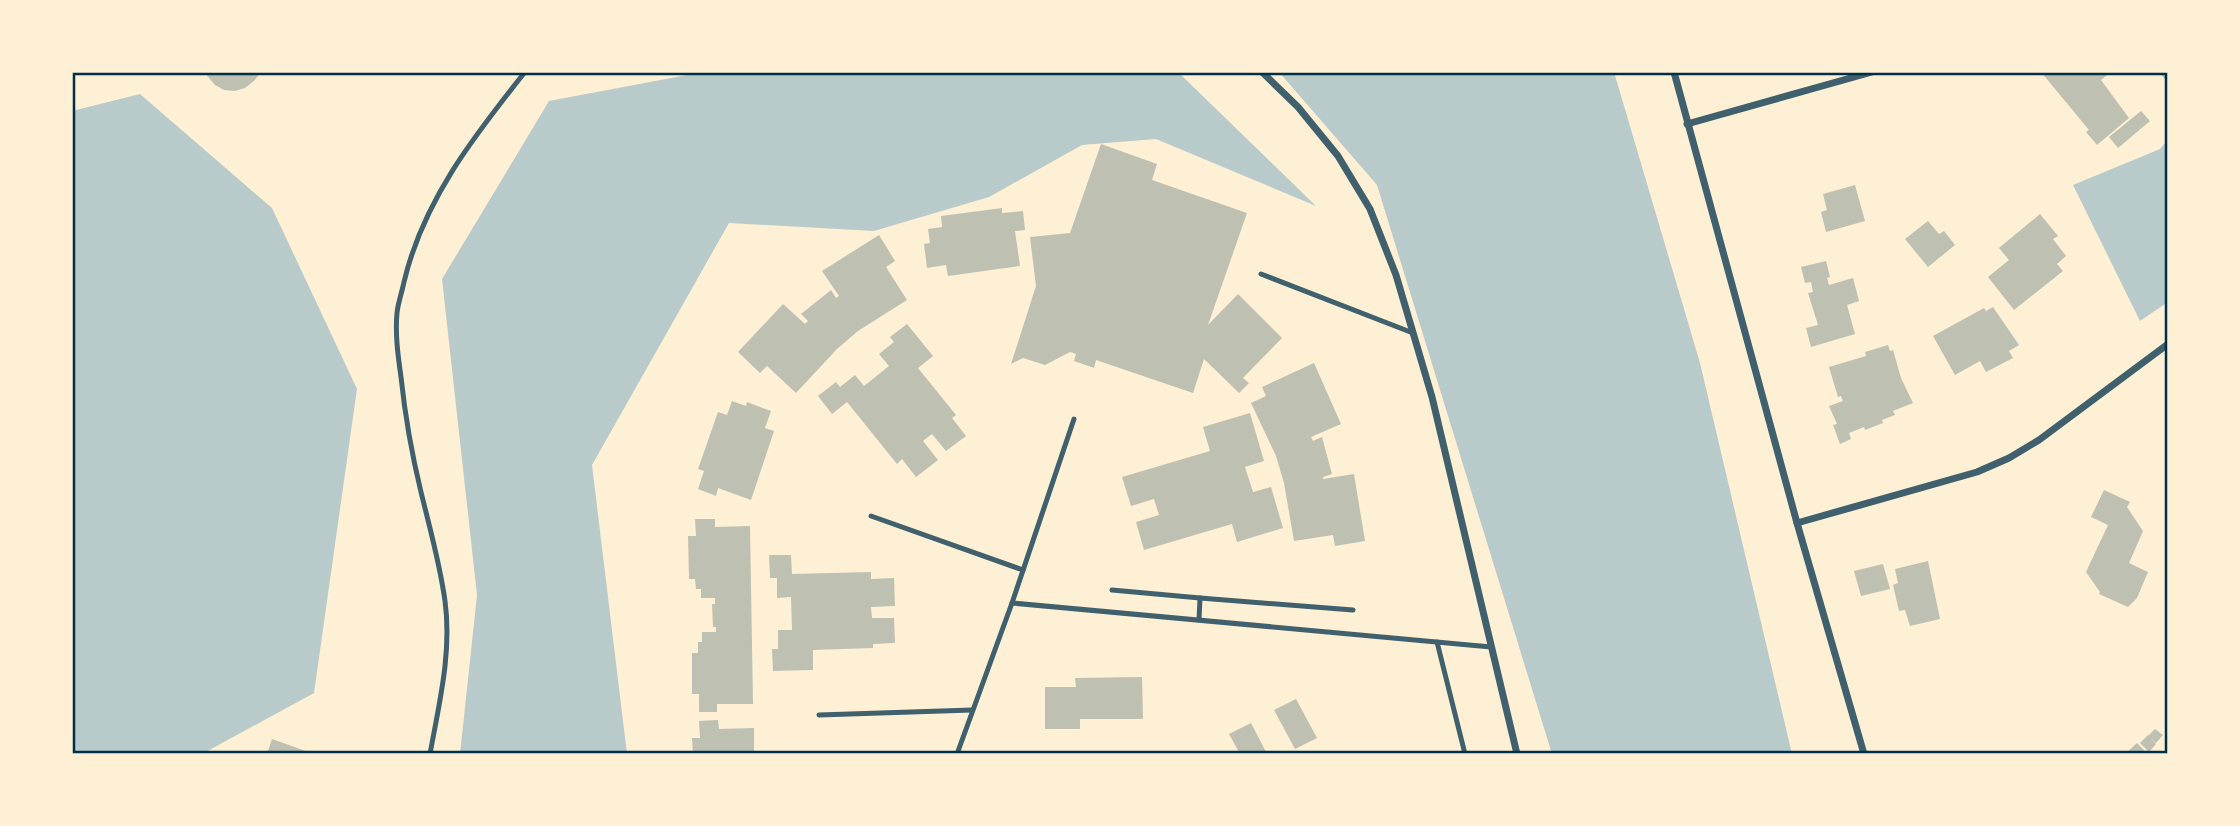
<svg xmlns="http://www.w3.org/2000/svg" width="2240" height="826" font-family="'Alegreya Sans',sans-serif">
<style>
.green{fill:#b9caca}
.building{fill:#bec0b2}
.lines{fill:none;stroke-linecap:round;stroke-linejoin:round}
.service{stroke:#3f606c;stroke-width:5}
.minor{stroke:#3f606c;stroke-width:7}
.neatline{fill:none;stroke:#003049;stroke-width:2.5}
</style>
<rect width="100%" height="100%" fill="#fdf0d5"/>
<g class="green">
<polygon points="703,72 1178,72 1316,206 1156,139 1082,145 989,197 874,231 729,223 592,465 627,754 460,754 477,595 442,279 549,101"/>
<polygon points="1279,72 1614,72 1700,363 1792,754 1552,754 1377,185"/>
<polygon points="140,94 272,208 357,389 314,693 202,754 72,754 72,111"/>
<polygon points="2168,140 2168,302 2140,321 2073,185 2160,149"/>
</g>
<g class="building">
<polygon points="204,72 261,72 254,81 245,88 235,91 224,90 215,85"/>
<polygon points="2041,72 2111,72 2101,80 2129,118 2097,145 2086,132 2089,130"/>
<polygon points="2159,72 2168,72 2168,83"/>
<polygon points="2141,111 2150,121 2118,148 2109,137"/>
<polygon points="1101,144 1157,164 1152,180 1247,213 1208,325 1238,294 1282,338 1243,378 1249,383 1239,393 1204,359 1193,393 1096,360 1094,368 1074,361 1076,354 1070,352 1045,365 1023,358 1011,364 1036,286 1030,237 1070,233"/>
<polygon points="1855,185 1865,221 1826,232 1821,212 1827,210 1823,194"/>
<polygon points="1002,208 1002,213 1023,211 1025,230 1015,231 1020,266 948,276 946,265 927,268 924,244 930,243 928,229 942,227 941,216"/>
<polygon points="2040,214 2058,236 2053,239 2066,256 2057,264 2063,271 2014,310 1988,277 2009,260 1999,248"/>
<polygon points="1928,221 1939,234 1944,231 1955,245 1928,267 1905,239"/>
<polygon points="879,235 895,261 886,267 907,300 858,331 837,349 796,393 767,366 760,373 738,352 783,304 805,324 808,321 801,314 831,290 836,298 839,296 822,271"/>
<polygon points="1826,261 1830,277 1827,278 1829,285 1853,278 1859,301 1847,305 1855,334 1811,347 1806,328 1818,325 1808,293 1813,292 1811,282 1805,283 1801,267"/>
<polygon points="1993,307 2019,345 2009,351 2013,358 1986,372 1980,361 1955,375 1933,336 1984,308 1986,311"/>
<polygon points="907,324 933,356 918,368 956,415 952,418 966,436 946,451 932,434 923,441 938,460 916,477 902,459 897,464 847,402 832,414 818,396 836,382 840,387 855,375 864,386 889,366 879,354 894,342 890,337"/>
<polygon points="1888,345 1890,351 1893,350 1901,378 1913,403 1893,411 1895,415 1882,420 1883,423 1865,430 1864,427 1849,433 1851,439 1840,444 1833,425 1837,424 1829,406 1843,401 1841,396 1838,397 1829,367 1866,356 1865,352"/>
<polygon points="1314,363 1341,424 1311,437 1313,441 1322,437 1332,474 1323,477 1323,479 1354,474 1365,541 1335,546 1333,535 1294,541 1284,483 1276,456 1251,403 1266,396 1262,387"/>
<polygon points="732,401 746,406 747,402 771,411 765,428 774,431 751,500 718,488 716,496 698,489 704,471 698,469 718,412 727,415"/>
<polygon points="1250,413 1264,461 1245,467 1253,492 1271,487 1283,528 1237,542 1232,524 1144,550 1136,522 1159,515 1154,499 1131,506 1122,477 1210,451 1203,427"/>
<polygon points="2104,490 2130,502 2127,507 2143,531 2129,563 2148,572 2137,598 2128,607 2099,594 2100,592 2086,572 2108,525 2091,517"/>
<polygon points="695,519 715,519 715,527 750,526 753,704 717,704 717,712 699,712 699,694 692,694 692,653 698,653 698,642 702,642 702,632 716,632 716,627 713,627 712,604 715,604 715,598 701,598 701,589 696,589 695,579 689,579 688,536 696,536"/>
<polygon points="769,555 791,555 792,574 871,572 871,579 894,578 895,606 871,607 872,618 894,618 895,643 873,644 873,648 813,650 813,670 773,671 772,649 778,649 778,630 792,630 791,597 777,598 777,578 770,578"/>
<polygon points="1928,561 1940,619 1910,626 1905,610 1899,611 1893,585 1898,583 1895,569"/>
<polygon points="1883,564 1890,589 1861,596 1854,571"/>
<polygon points="1142,677 1143,719 1080,719 1080,729 1045,729 1045,687 1076,687 1075,678"/>
<polygon points="1296,699 1317,738 1295,749 1274,710"/>
<polygon points="718,720 719,729 754,728 754,754 693,754 692,738 700,738 699,721"/>
<polygon points="1251,723 1267,754 1240,754 1229,734"/>
<polygon points="2155,729 2163,735 2156,743 2148,736"/>
<polygon points="2148,735 2156,744 2149,752 2140,743"/>
<polygon points="272,739 314,754 267,754"/>
<polygon points="2137,743 2148,754 2125,754"/>
</g>
<g class="lines">
<g class="service">
<polyline points="1261,274 1413,333"/>
<polyline points="871,516 1023,570"/>
<polyline points="1112,590 1200,598"/>
<polyline points="1012,603 1074,419"/>
<polyline points="1199,620 1200,598 1353,610"/>
<polyline points="1437,642 1465,754"/>
<polyline points="819,715 972,710"/>
<path d="M430 754C439 704 452 653 445 601 440 564 430 529 421 492 412 455 405 415 401 377 398 356 395 334 397 313 398 303 402 292 404 282 423 201 474 136 525 72"/>
<polyline points="957,754 1012,603 1491,647"/>
</g>
<g class="minor">
<polyline points="1262,72 1298,107 1338,156 1370,209 1396,275 1432,397 1517,754"/>
<polyline points="1674,72 1797,523 1864,754"/>
<polyline points="1687,124 1872,72"/>
<polyline points="1797,523 1977,472 2009,458 2039,440 2168,344"/>
</g>
</g>
<rect width="2240" height="826" fill="none" stroke="#fdf0d5" stroke-width="147"/>
<rect x="74" y="74" width="2092" height="678" class="neatline"/>
</svg>
